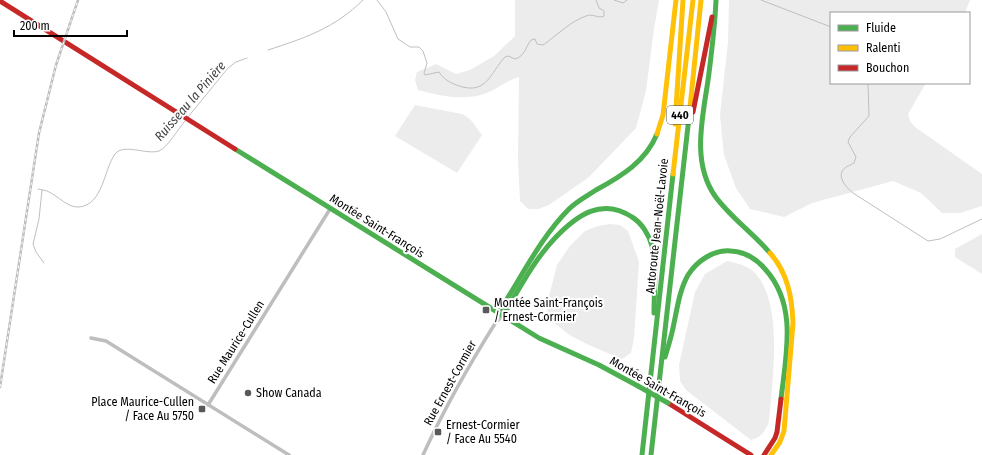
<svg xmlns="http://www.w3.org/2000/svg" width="982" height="455" font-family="'Fira Sans Condensed',sans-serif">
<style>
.green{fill:#ececec}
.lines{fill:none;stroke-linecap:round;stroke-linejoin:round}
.stream{stroke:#bfbfbf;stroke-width:1}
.street{stroke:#bebebe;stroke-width:3.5}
.fast{stroke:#4caf50;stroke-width:5}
.slow{stroke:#ffc107;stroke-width:5}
.jam{stroke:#c62828;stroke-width:5}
.rail-casing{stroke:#bebebe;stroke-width:2.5}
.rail{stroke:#fff;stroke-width:1;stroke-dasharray:3;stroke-linecap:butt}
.fast-bridge{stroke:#4caf50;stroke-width:5}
.poi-dot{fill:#595959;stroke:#fff;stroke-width:1.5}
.labels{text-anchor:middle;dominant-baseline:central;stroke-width:4;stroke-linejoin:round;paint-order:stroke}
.shield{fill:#fff;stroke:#4c4c4c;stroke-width:1}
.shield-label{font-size:11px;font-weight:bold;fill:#000}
.street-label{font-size:12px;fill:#000;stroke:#fff}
.poi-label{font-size:12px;fill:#000;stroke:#fff;text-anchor:start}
.water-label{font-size:13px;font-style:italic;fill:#444;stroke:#fff}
</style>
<rect width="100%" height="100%" fill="#fff"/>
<g class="green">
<path d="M515 0H659L654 29 646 91 636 128 617 148 589 177 549 205 538 209H528L520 201 518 160 519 77C508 80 500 87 489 92 466 102 441 96 418 90L415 80 417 72 436 64 456 74 470 70 494 56 515 36Z"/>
<polygon points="729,0 970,0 965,13 831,13 831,83 926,83 908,114 910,121 915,127 982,174 982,206 960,213 942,213 921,193 893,181 812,203 784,217 750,209 736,188 724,155 720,115 728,42"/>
<polygon points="415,105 462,114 470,119 482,135 457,173 395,136"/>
<polygon points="610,224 620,225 628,231 639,262 634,339 631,353 622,359 591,346 571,336 553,322 546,308 557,265 570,246 585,231 598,226"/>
<polygon points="982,234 982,274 955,257 955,249"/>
<path d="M727 261C736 263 746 265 753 271 785 301 772 382 769 422 764 432 762 437 751 440L686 390 680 381 679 365 695 292 705 274Z"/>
</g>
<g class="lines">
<g class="stream">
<path d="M377 0 386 12 398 39 410 47H419L423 51 427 63 424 73 425 75 439 72C444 80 451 83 459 86 487 95 490 73 505 57L508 56 515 59C525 56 525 48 531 40L535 39 537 44 543 45C556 36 571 21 586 16 593 13 598 19 604 16V11L599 8 596 0"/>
<polyline points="614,0 623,3 627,0"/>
<polyline points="761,0 831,27"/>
<path d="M268 50C305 38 335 28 363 0"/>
<path d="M868 83 869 116 850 137 848 142 856 157 854 163C851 165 847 166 845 168 835 176 847 188 853 193L928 241 940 239 982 219"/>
<polyline points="188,117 228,68 236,62 247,58"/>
<path d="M38 189C42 190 46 190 49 192 58 196 68 208 79 207 103 205 104 169 115 154 124 143 146 155 159 151 167 148 179 128 185 121"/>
<polyline points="42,190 39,219 33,244 36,252 44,263"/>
</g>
<g class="street">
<polyline points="91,338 106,341 289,455"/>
<polyline points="208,405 330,209"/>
<path d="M423 455C444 409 469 365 496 322L503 316"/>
</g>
<g class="fast">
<path d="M716 0C715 25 712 49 709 73 704 113 690 160 715 196 730 217 753 233 770 253"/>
<polyline points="235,149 539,338 599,365 638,386"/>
<path d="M499 312C521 278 540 238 569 209 577 201 587 196 596 190 622 176 646 161 657 134"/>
<path d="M503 316C519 289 534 260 555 238 577 215 602 197 632 217 642 223 649 235 652 246 657 268 654 291 654 313"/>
<path d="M665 357C668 347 671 338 673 328 677 310 679 291 688 275 697 261 714 249 731 251 745 252 756 258 765 269 798 305 786 355 781 399"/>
<polyline points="642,455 673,174"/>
<polyline points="651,455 689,117"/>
</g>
<g class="slow">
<polyline points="689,117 701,0"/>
<polyline points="675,124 683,0"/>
<polyline points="657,134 663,115 676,0"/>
<polyline points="673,174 693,0"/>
<path d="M770 253C788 273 792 298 793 323L784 431 780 442 771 455"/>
</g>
<g class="jam">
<polyline points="0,1 235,149"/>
<polyline points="693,112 712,17"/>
<polyline points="668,403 751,455"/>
<polyline points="764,455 775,438 777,432 781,399"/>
</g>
<defs>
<polyline id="rail" points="0,387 39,133 56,65 78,0"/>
</defs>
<use href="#rail" class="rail-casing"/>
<use href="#rail" class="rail"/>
<polyline class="fast-bridge" points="638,386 668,403"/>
</g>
<g class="poi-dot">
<rect x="482" y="306" width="8" height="8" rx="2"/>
<circle cx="248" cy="393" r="4"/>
<rect x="198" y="405" width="8" height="8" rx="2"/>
<rect x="434" y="428" width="8" height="8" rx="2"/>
</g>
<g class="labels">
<rect class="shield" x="667" y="106" width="26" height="18" rx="3"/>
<g class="shield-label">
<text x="680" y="115">440</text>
</g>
<g class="street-label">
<text transform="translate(377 226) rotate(32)">Montée Saint-François</text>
<text transform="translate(657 226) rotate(-84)">Autoroute Jean-Noël-Lavoie</text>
<text transform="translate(236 342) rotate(-58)">Rue Maurice-Cullen</text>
<text transform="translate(450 383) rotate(-61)">Rue Ernest-Cormier</text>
<text transform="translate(658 387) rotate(30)">Montée Saint-François</text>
</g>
<g class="poi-label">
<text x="494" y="303">Montée Saint-François<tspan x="494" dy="14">/ Ernest-Cormier</tspan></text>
<text x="256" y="393">Show Canada</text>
<text x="194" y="402" text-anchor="end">Place Maurice-Cullen<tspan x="194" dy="14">/ Face Au 5750</tspan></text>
<text x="446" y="425">Ernest-Cormier<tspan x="446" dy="14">/ Face Au 5540</tspan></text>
</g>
<g class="water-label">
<text transform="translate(190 101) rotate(-49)">Ruisseau la Pinière</text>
</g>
</g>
<rect x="830" y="12" width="140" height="72" fill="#ffffff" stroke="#999999"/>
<rect x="838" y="25" width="20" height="6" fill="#4caf50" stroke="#999999"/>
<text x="866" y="32" font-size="12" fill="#000000">Fluide</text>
<rect x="838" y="45" width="20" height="6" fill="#ffc107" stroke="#999999"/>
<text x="866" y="52" font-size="12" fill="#000000">Ralenti</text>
<rect x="838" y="65" width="20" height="6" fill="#c62828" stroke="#999999"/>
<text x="866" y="72" font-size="12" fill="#000000">Bouchon</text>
<path d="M14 30v6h113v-6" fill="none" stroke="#000000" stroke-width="2"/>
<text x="20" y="30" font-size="12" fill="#000000" stroke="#ffffff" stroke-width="3" paint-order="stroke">200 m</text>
</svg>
